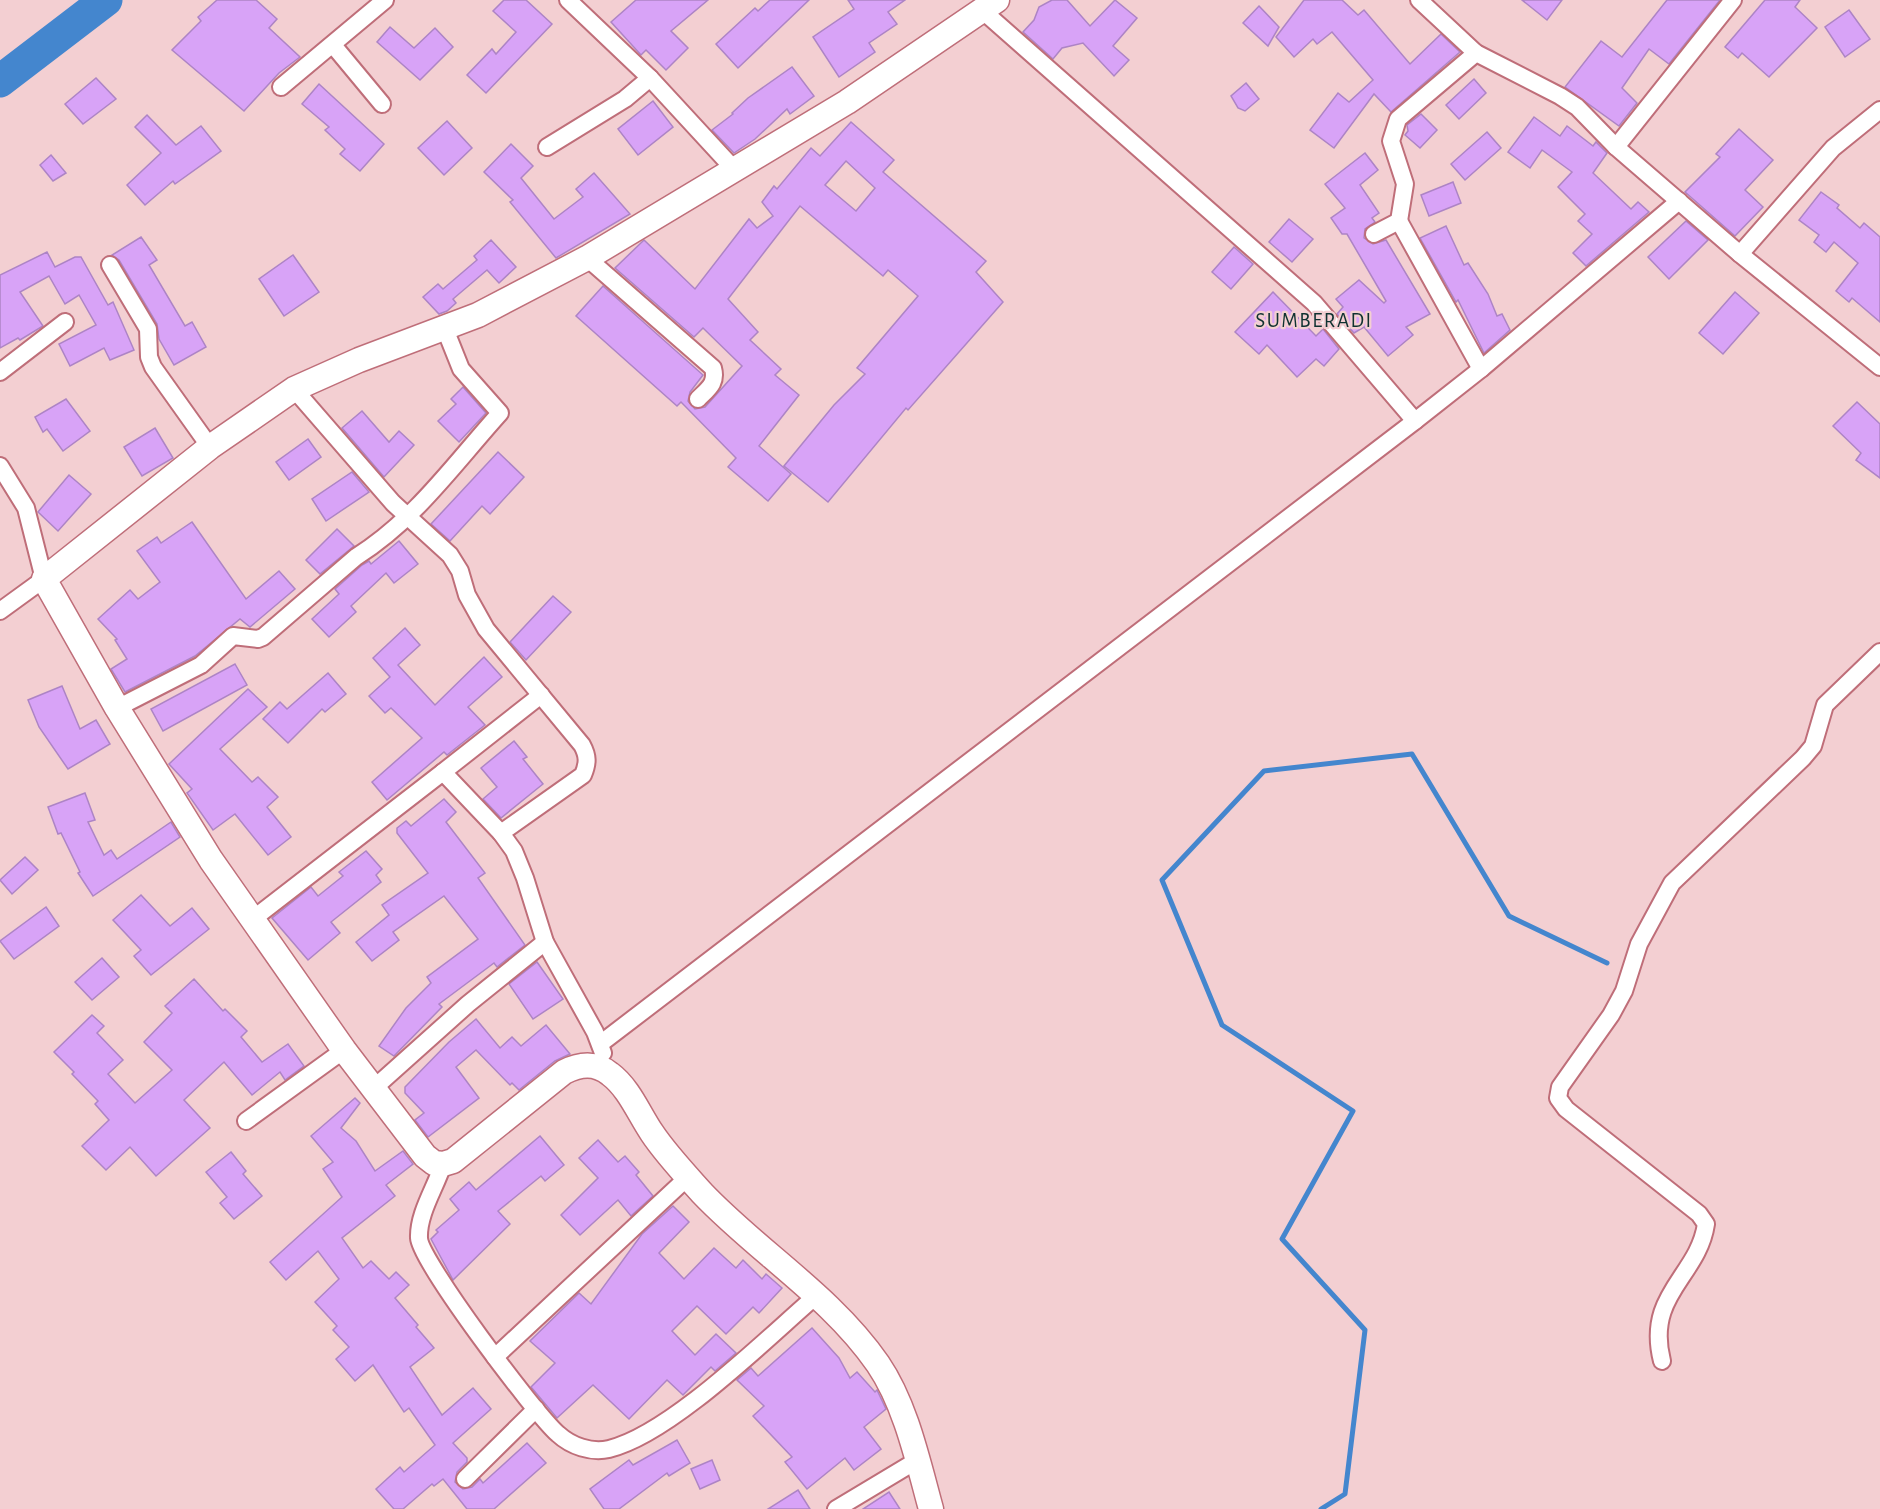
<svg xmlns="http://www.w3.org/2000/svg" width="1880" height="1509" font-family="'Alegreya Sans',sans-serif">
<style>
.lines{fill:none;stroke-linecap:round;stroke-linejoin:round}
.stream{stroke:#4486ce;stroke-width:5}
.river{stroke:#4486ce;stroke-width:33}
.building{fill:#d8a3f7;stroke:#ad84c5;stroke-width:1.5;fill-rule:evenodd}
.street-casing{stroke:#bf6e79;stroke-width:20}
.secondary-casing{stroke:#bf6e79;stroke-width:27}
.street{stroke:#fff;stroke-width:16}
.secondary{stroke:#fff;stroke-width:24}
.labels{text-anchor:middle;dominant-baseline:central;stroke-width:4.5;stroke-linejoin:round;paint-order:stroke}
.quarter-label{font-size:21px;letter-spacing:1.5px;fill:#0f3231;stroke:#f3cfd2}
</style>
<rect width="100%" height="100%" fill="#f3cfd2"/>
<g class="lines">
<polyline class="stream" points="1321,1509 1345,1494 1365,1330 1282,1239 1353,1111 1222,1025 1162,880 1264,771 1412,754 1509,916 1607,963"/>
<polyline class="river" points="0,81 106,0"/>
</g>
<g class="building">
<polygon points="217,0 256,0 277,19 269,28 300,57 279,73 244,111 172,50 201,21 198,17"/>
<polygon points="504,0 526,0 552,24 486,93 467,75 492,49 496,54 516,32 493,11"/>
<polygon points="636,0 708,0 671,31 688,48 666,70 646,50 641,55 611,22"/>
<polygon points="770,0 809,0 738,68 716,44 755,8 758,11"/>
<polygon points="848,0 905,0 888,12 897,24 869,43 875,52 839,77 813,37 854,9"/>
<polygon points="1052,0 1067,0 1090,26 1115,0 1137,18 1113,46 1129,60 1114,76 1083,43 1062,48 1053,59 1023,32 1034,20 1039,7"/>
<polygon points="1304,0 1342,0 1358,15 1364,10 1410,64 1441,34 1460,52 1391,112 1374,94 1334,148 1310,130 1338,93 1349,102 1373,80 1332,32 1317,44 1313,39 1294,57 1276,37"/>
<polygon points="1522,0 1562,0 1547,20"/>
<polygon points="1667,0 1720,0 1669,64 1649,49 1622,88 1637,103 1619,126 1565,87 1601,41 1622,57"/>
<polygon points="1765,0 1800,0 1795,7 1817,28 1769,77 1742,53 1738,58 1725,47"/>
<polygon points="1259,6 1279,27 1268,46 1243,23"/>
<polygon points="1849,10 1870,39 1845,57 1825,27"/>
<polygon points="390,27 414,48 435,28 453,47 420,80 377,42"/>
<polygon points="792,67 814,96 790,114 787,109 755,139 734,153 712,130 733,114 732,113 748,98"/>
<polygon points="96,78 116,99 83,124 65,104"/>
<polygon points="1474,79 1486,93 1459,119 1446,105"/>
<polygon points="1246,83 1259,99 1245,111 1238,108 1231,96"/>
<polygon points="319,84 384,144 360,171 340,154 345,149 325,130 329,127 302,104"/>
<polygon points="653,101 673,127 638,155 618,129"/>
<polygon points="1421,114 1437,130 1420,148 1405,135 1408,131 1407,125"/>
<polygon points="147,115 176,145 201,126 221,151 175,184 173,181 145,205 127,185 161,153 135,127"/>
<polygon points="1534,117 1560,136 1567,126 1593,146 1596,142 1607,153 1593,173 1631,209 1638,202 1649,212 1586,266 1573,253 1592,234 1578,221 1585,214 1558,187 1572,172 1542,150 1530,168 1508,152"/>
<polygon points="447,121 472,148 444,175 418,148"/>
<path d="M851 122 894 160 883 172 986 261 976 272 1003 302 908 410 906 408 828 502 784 466 834 405 865 374 857 368 918 296 888 270 883 276 800 206 728 299 758 332 750 340 781 369 775 375 799 395 759 446 791 474 768 501 728 467 736 458 681 402 677 406 576 316 603 286 703 375 690 392 688 401 695 409 705 407 742 366 703 328 694 337 615 268 644 240 695 289 749 219 757 228 773 216 762 202 774 186 777 189 811 148 820 156ZM846 161 875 188 856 211 825 185Z"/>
<polygon points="1739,129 1773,160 1745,190 1763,207 1735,236 1685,192 1720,157 1716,154"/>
<polygon points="1487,132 1501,148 1465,180 1451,164"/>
<polygon points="511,144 533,166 521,178 554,219 583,197 576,189 594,173 630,214 556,258 510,202 513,200 484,172"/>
<polygon points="1365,153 1378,170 1360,185 1379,213 1372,218 1375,222 1365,229 1364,238 1373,244 1386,240 1430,314 1406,327 1413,335 1388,356 1364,327 1354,333 1337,314 1343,307 1336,299 1359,280 1384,303 1386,301 1347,234 1342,234 1331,218 1345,208 1325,184"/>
<polygon points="51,155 66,173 53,181 40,165"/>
<polygon points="1453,182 1461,203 1429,216 1421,195"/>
<polygon points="1821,192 1839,205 1837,208 1860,228 1864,223 1880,237 1880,322 1852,298 1849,302 1836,291 1858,263 1834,242 1826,252 1814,242 1819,235 1799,220"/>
<polygon points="1289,219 1313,239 1292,262 1269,242"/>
<polygon points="1686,221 1708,240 1669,279 1648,257"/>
<polygon points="1446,226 1464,265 1468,263 1488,294 1497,316 1502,314 1510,330 1484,353 1458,300 1456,302 1420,238"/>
<polygon points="141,237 157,260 149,265 185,326 192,322 206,347 174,365 159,339 157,324 119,260 112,255"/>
<polygon points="491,240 516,267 499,283 487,270 453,299 456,303 447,311 439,314 423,297 438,284 443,289 477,260 474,256"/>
<polygon points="1234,247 1253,264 1231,289 1212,272"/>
<polygon points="47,252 55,267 75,257 81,257 108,305 113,302 134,350 110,360 104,348 70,366 59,344 96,325 79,295 65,304 49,276 20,292 43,326 20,340 18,338 0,348 0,275"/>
<polygon points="293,255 319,292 284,316 259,279"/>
<polygon points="1273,292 1316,336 1323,329 1339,349 1324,366 1316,359 1297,377 1267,345 1259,354 1235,332"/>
<polygon points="1735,292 1759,313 1723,354 1699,333"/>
<polygon points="463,387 486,413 459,442 438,421 456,404 451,399"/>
<polygon points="66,399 90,431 63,451 47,429 43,432 35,417"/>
<polygon points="1857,402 1880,424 1880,478 1856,460 1861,453 1833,426"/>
<polygon points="362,411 389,442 399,431 414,445 384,477 342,428"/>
<polygon points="155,428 173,458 142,476 124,447"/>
<polygon points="308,439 321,457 289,480 276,462"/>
<polygon points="498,452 524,477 490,514 482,506 450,541 431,524"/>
<polygon points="352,472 369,492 326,521 312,499"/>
<polygon points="69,475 91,494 58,531 38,512"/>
<polygon points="192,522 246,599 279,571 295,589 250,627 240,619 195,656 125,692 111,669 127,659 115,640 117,639 98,619 130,590 138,599 160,582 137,551 157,537 161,543"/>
<polygon points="337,529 354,546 320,574 306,560"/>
<polygon points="399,541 418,564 394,583 386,573 351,606 356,612 329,637 312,619 339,594 335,589 362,565 369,561 371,564"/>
<polygon points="553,596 571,612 526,660 510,642"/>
<polygon points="405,628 420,645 398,665 435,705 484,657 502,677 468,707 485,725 447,755 444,752 387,800 372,782 422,738 391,708 385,713 369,696 390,677 373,658"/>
<polygon points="235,664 247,685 163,731 151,709"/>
<polygon points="328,673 346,694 325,712 322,709 288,743 263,719 280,702 287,709"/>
<polygon points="62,686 80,729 96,720 110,744 68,769 39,727 28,700"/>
<polygon points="248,689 267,707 220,749 252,782 258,777 278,797 267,807 291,837 268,855 235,814 213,830 187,793 192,789 169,764"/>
<polygon points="514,741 527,757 523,759 543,784 501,818 483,799 497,787 481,768"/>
<polygon points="85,793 95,820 88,822 104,855 111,850 117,859 171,822 180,837 93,896 78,873 80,872 61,833 58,834 48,807"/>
<polygon points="444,799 456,812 446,822 485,873 478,878 525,945 497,967 494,963 439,1004 442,1007 394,1056 379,1046 406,1008 431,983 427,977 478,939 444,896 393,932 399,940 372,961 356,942 389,915 382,905 428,873 397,833 397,828 406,821 411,826"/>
<polygon points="366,851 382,869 376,875 381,882 331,922 340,933 308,960 272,918 311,887 318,896 343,876 339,872"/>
<polygon points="25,857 38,870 12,894 0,880"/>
<polygon points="141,895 170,926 192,908 209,929 151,975 134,956 141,950 113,920"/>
<polygon points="46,907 59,926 14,959 0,941"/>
<polygon points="102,958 119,977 92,1000 75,982"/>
<polygon points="537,962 563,999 533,1019 509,984"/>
<polygon points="194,979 223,1011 225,1009 247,1031 241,1037 262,1062 288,1044 304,1066 285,1080 280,1072 252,1095 224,1062 184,1100 210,1128 156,1176 130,1147 106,1170 82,1146 109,1120 95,1104 98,1101 72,1074 74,1072 54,1052 92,1015 104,1026 97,1033 123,1060 108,1074 135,1103 172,1070 144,1042 172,1013 165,1006"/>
<polygon points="476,1019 500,1048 512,1037 521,1046 546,1025 570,1054 555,1061 519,1090 512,1083 510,1085 476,1050 456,1067 479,1098 428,1137 415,1120 424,1113 405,1093 405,1087 449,1042"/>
<polygon points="355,1098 360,1103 341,1128 356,1141 375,1171 403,1151 413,1164 386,1185 395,1196 342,1238 363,1268 371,1261 389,1279 396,1272 409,1285 395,1298 418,1325 416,1327 434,1348 410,1367 442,1415 473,1388 491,1409 453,1443 467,1458 467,1462 457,1472 455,1482 463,1489 472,1487 480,1479 483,1483 527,1443 546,1463 494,1509 467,1509 443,1479 434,1486 432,1484 403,1509 394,1509 376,1489 400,1467 404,1472 435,1445 409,1408 404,1412 373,1365 355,1381 336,1359 349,1347 333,1330 337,1326 315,1302 339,1279 318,1251 286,1280 270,1262 342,1197 323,1169 333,1162 311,1136"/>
<polygon points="540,1136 564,1165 545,1181 541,1176 498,1211 510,1224 453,1280 431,1239 438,1232 436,1230 459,1210 450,1199 469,1182 476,1190"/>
<polygon points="598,1140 618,1162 625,1156 639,1172 636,1175 653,1196 631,1216 618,1200 580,1235 561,1215 598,1178 579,1158"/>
<polygon points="231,1152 246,1171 243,1174 262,1196 234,1219 220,1203 227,1197 206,1172"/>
<polygon points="673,1206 689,1222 659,1253 684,1279 714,1248 736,1268 743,1260 762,1279 766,1274 782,1288 759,1313 753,1307 726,1334 697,1306 672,1331 695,1355 716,1334 736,1353 715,1371 711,1367 683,1395 667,1380 629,1419 593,1385 557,1418 531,1387 555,1363 530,1341 579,1293 591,1304 642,1234"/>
<polygon points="812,1328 839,1358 850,1378 857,1372 875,1392 877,1390 886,1409 864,1427 881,1449 854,1470 845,1458 807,1489 785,1462 792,1457 753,1416 764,1406 737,1380 751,1368 758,1376"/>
<polygon points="677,1440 690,1463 669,1476 667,1473 619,1509 604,1509 590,1489 629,1460 633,1465"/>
<polygon points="712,1460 720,1480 700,1489 691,1469"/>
<polygon points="798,1490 810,1509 768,1509"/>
<polygon points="889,1492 900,1509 863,1509"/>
</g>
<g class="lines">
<defs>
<g id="street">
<polyline points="568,0 650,78 733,168"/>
<polyline points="1419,0 1476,53 1560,96 1577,107 1616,147 1740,254 1880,367"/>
<polyline points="983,11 1314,303 1415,421"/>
<polyline points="333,45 382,104"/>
<polyline points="281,87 385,0"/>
<polyline points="547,147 625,99 650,78"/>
<polyline points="1616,147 1733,0"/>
<polyline points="1399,221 1481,369"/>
<polyline points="1374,234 1399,221 1405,184 1391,141 1398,119 1476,53"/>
<polyline points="1740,254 1833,148 1880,110"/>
<path d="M587 258 713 368C717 383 709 388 698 399"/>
<polyline points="110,265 148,329 149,357 153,367 210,447"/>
<polyline points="0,372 65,322"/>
<path d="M294 389 393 503 450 555 460 571 467 595 486 629 582 745C588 756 588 763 583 775L501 833 514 851 525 878 545 942 595 1032 603 1053"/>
<polyline points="0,466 26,508 44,579 0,611"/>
<path d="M117 708 201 665 233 636 258 639 263 637 356 557C415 520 454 464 500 413L461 369 445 329"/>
<polyline points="501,833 443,772 541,695"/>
<polyline points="253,919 443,772"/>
<polyline points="600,1044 1415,421 1481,369 1679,201"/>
<polyline points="373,1089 468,1004 545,942"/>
<polyline points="246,1121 344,1050"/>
<path d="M443 1164C436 1187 418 1213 419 1238 420 1261 535 1414 558 1434 571 1446 591 1453 609 1449 671 1434 767 1338 817 1295"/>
<polyline points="495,1357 688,1177"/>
<path d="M1662 1361C1645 1294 1698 1277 1706 1224L1699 1214 1566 1109 1558 1098 1560 1087 1611 1015 1624 991 1639 944 1672 883 1803 758 1813 746 1825 705 1880 652"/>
<polyline points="465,1479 536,1409"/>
<polyline points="836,1509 916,1461"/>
</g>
<path id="secondary" d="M931 1509C918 1462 906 1405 878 1364 831 1296 758 1252 702 1193 685 1174 666 1154 652 1133 639 1114 629 1088 610 1074 595 1062 580 1064 564 1072L453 1161 443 1164 434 1163 425 1156 344 1050 211 860 117 708 44 579 210 447 294 389 359 360 478 315 587 258 847 102 997 0"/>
</defs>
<use href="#street" class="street-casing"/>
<use href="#secondary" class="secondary-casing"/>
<use href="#street" class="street"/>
<use href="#secondary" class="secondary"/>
</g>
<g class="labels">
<g class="quarter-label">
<text x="1314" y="320">SUMBERADI</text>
</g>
</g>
</svg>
